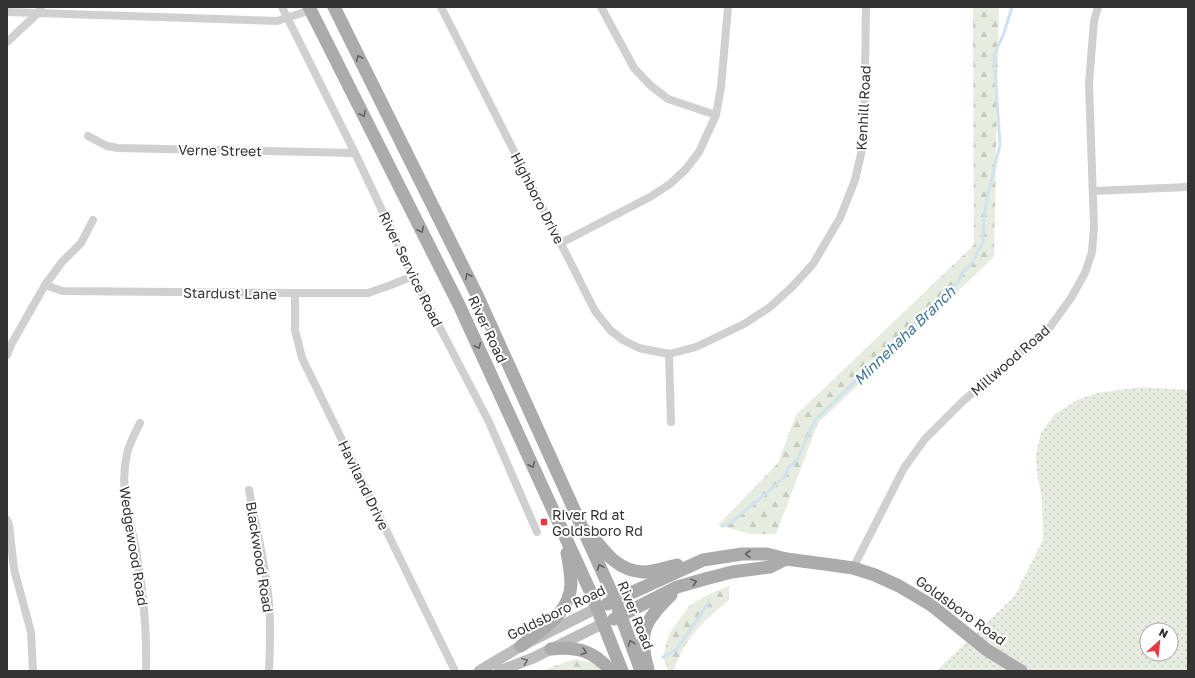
<svg xmlns="http://www.w3.org/2000/svg" width="1195" height="678" font-family="'Golos Text',sans-serif">
<style>
.grass{fill:url(#grass-dots);fill-rule:evenodd}
.forest{fill:url(#forest-firs)}
.lines{fill:none;stroke-linecap:round;stroke-linejoin:round}
.stream{stroke:#cfe2ee;stroke-width:3}
.street{stroke:#d0d0d0;stroke-width:8}
.secondary{stroke:#bdbdbd;stroke-width:11}
.primary{stroke:#ababab;stroke-width:13}
.oneway{stroke:#636363}
.oneway2{stroke:#6a6a6a}
.poi-dot{fill:#e63946;stroke:#fff;stroke-width:1.5}
.labels{text-anchor:middle;dominant-baseline:central;stroke-width:4;stroke-linejoin:round;paint-order:stroke}
.street-label{font-size:14px;fill:#333;stroke:#fff}
.poi-label{font-size:14px;fill:#333;stroke:#fff;text-anchor:start}
.water-label{font-size:15px;font-style:italic;fill:#3f7597;stroke:#fff}
</style>
<defs>
<pattern id="grass-dots" width="8" height="8" patternUnits="userSpaceOnUse"><rect width="8" height="8" fill="#e6ecdf"/><path d="M2 2h.1M6 6h.1" fill="none" stroke="#c6cbc0" stroke-width="1.8" stroke-linecap="round"/></pattern>
<pattern id="forest-firs" width="22" height="20" patternUnits="userSpaceOnUse"><rect width="22" height="20" fill="#e6ecdf"/><path d="M5 1l3.5 6h-7zM16 11l3.5 6h-7z" fill="#c6cbc0"/></pattern>
</defs>
<rect width="100%" height="100%" fill="#fff"/>
<path class="grass" d="M1141 387 1188 390V671H936L1014 597 1043 540 1042 499 1037 473 1036 454 1041 433 1055 414 1077 400 1097 393ZM1147 630H1171V654H1147Z"/>
<g class="forest">
<polygon points="973,7 999,7 994,257 818,423 776,534 750,534 718,525 778,463 796,415 974,245"/>
<path d="M729 586V600C705 619 682 641 674 671H669L663 657 669 634 689 606 709 594Z"/>
<polygon points="575,659 594,663 601,671 541,671"/>
</g>
<g class="lines">
<g class="stream">
<polyline points="722,526 730,523 768,492 785,476 789,467 797,460 815,420 958,282 964,271 972,263 983,242 984,217 988,194 1000,145 994,55 1004,33 1012,7"/>
<polyline points="663,657 676,650 709,602"/>
<polyline points="599,671 603,671"/>
</g>
<g class="street">
<polyline points="282,7 355,153 413,276 489,422 537,532"/>
<polyline points="441,7 595,311 610,330 623,340 639,348 669,354 696,347 744,324 770,307 792,287 813,264 840,218 855,180 864,141 866,7"/>
<polyline points="601,7 634,68 650,85 668,99 716,115"/>
<polyline points="7,12 277,21 311,10"/>
<polyline points="7,42 37,14 41,7"/>
<polyline points="88,136 107,146 118,148 355,153"/>
<polyline points="1094,191 1188,187"/>
<polyline points="561,243 650,197 670,184 686,169 699,152 716,115 721,87 728,7"/>
<polyline points="45,285 62,291 295,293 368,293 391,285 413,276"/>
<polyline points="295,293 295,330 302,358 455,671"/>
<polyline points="669,354 671,422"/>
<polyline points="7,355 12,343 45,285 62,262 81,243 93,220"/>
<path d="M140 423C135 433 129 444 127 454 118 493 133 525 138 562 144 598 147 634 146 671"/>
<path d="M249 490C256 528 266 565 269 603 271 626 270 648 269 671"/>
<polyline points="7,520 9,525 14,569 31,632 33,671"/>
<polyline points="853,568 904,468 925,439 962,402 1050,327 1071,298 1085,273 1092,252 1094,227 1089,84 1094,21 1098,7"/>
</g>
<g class="secondary">
<polyline points="479,671 521,646 597,608"/>
<polyline points="499,671 533,658 604,623"/>
</g>
<g class="primary">
<polyline points="309,7 459,305 591,593 622,671"/>
<polyline points="334,7 477,295 615,600 641,671"/>
<path d="M589 532C604 551 616 570 643 572 654 572 667 567 677 565"/>
<polyline points="607,604 703,560 742,554 767,554 786,559 832,565 853,568 875,575 899,586 931,605 987,650 1021,671"/>
<polyline points="614,619 677,587 705,579 732,572 770,567 786,559"/>
<path d="M521 646C542 629 570 614 571 584 571 573 569 563 567 553"/>
<path d="M551 649C577 646 594 651 611 671"/>
<path d="M648 669C637 632 645 621 671 595"/>
</g>
</g>
<defs><path id="oneway-chevron" d="M-2-3.5L2.5 0L-2 3.5" fill="none" stroke-width="1.6" stroke-linecap="round" stroke-linejoin="round"/></defs>
<g class="oneway">
<use href="#oneway-chevron" transform="translate(359 58) rotate(-116)"/>
<use href="#oneway-chevron" transform="translate(363 114) rotate(63)"/>
<use href="#oneway-chevron" transform="translate(421 230) rotate(63)"/>
<use href="#oneway-chevron" transform="translate(468 276) rotate(-116)"/>
<use href="#oneway-chevron" transform="translate(478 346) rotate(65)"/>
<use href="#oneway-chevron" transform="translate(532 465) rotate(65)"/>
<use href="#oneway-chevron" transform="translate(748 554) rotate(180)"/>
<use href="#oneway-chevron" transform="translate(600 567) rotate(-114)"/>
<use href="#oneway-chevron" transform="translate(694 582) rotate(-18)"/>
<use href="#oneway-chevron" transform="translate(631 643) rotate(-110)"/>
<use href="#oneway-chevron" transform="translate(584 652) rotate(20)"/>
</g>
<use class="oneway2" href="#oneway-chevron" transform="translate(525 661) rotate(-23)"/>
<rect class="poi-dot" x="540" y="518" width="8" height="8" rx="2"/>
<g class="labels">
<g class="street-label">
<text transform="translate(863 108) rotate(-87)">Kenhill Road</text>
<text transform="translate(220 150) rotate(1)">Verne Street</text>
<text transform="translate(538 198) rotate(63)">Highboro Drive</text>
<text transform="translate(411 269) rotate(64)">River Service Road</text>
<text transform="translate(230 293) rotate(1)">Stardust Lane</text>
<text transform="translate(488 329) rotate(65)">River Road</text>
<text transform="translate(1010 360) rotate(-41)">Millwood Road</text>
<text transform="translate(364 485) rotate(64)">Haviland Drive</text>
<text transform="translate(134 546) rotate(81)">Wedgewood Road</text>
<text transform="translate(260 557) rotate(81)">Blackwood Road</text>
<text transform="translate(961 610) rotate(36)">Goldsboro Road</text>
<text transform="translate(556 612) rotate(-26)">Goldsboro Road</text>
<text transform="translate(636 615) rotate(68)">River Road</text>
</g>
<g class="poi-label">
<text x="552" y="514">River Rd at<tspan x="552" dy="16">Goldsboro Rd</tspan></text>
</g>
<g class="water-label">
<text transform="translate(904 335) rotate(-44)">Minnehaha Branch</text>
</g>
</g>
<rect width="1195" height="678" fill="none" stroke="#333333" stroke-width="16"/>
<g transform="translate(1159 642) rotate(27)"><circle r="19" fill="#ffffff" stroke="#adadad"/>
<path d="M0-3L7 15L0 10L-7 15Z" fill="#e63946"/>
<text y="-6" font-size="11" font-weight="bold" text-anchor="middle" fill="#333333">N</text>
</g>
</svg>
